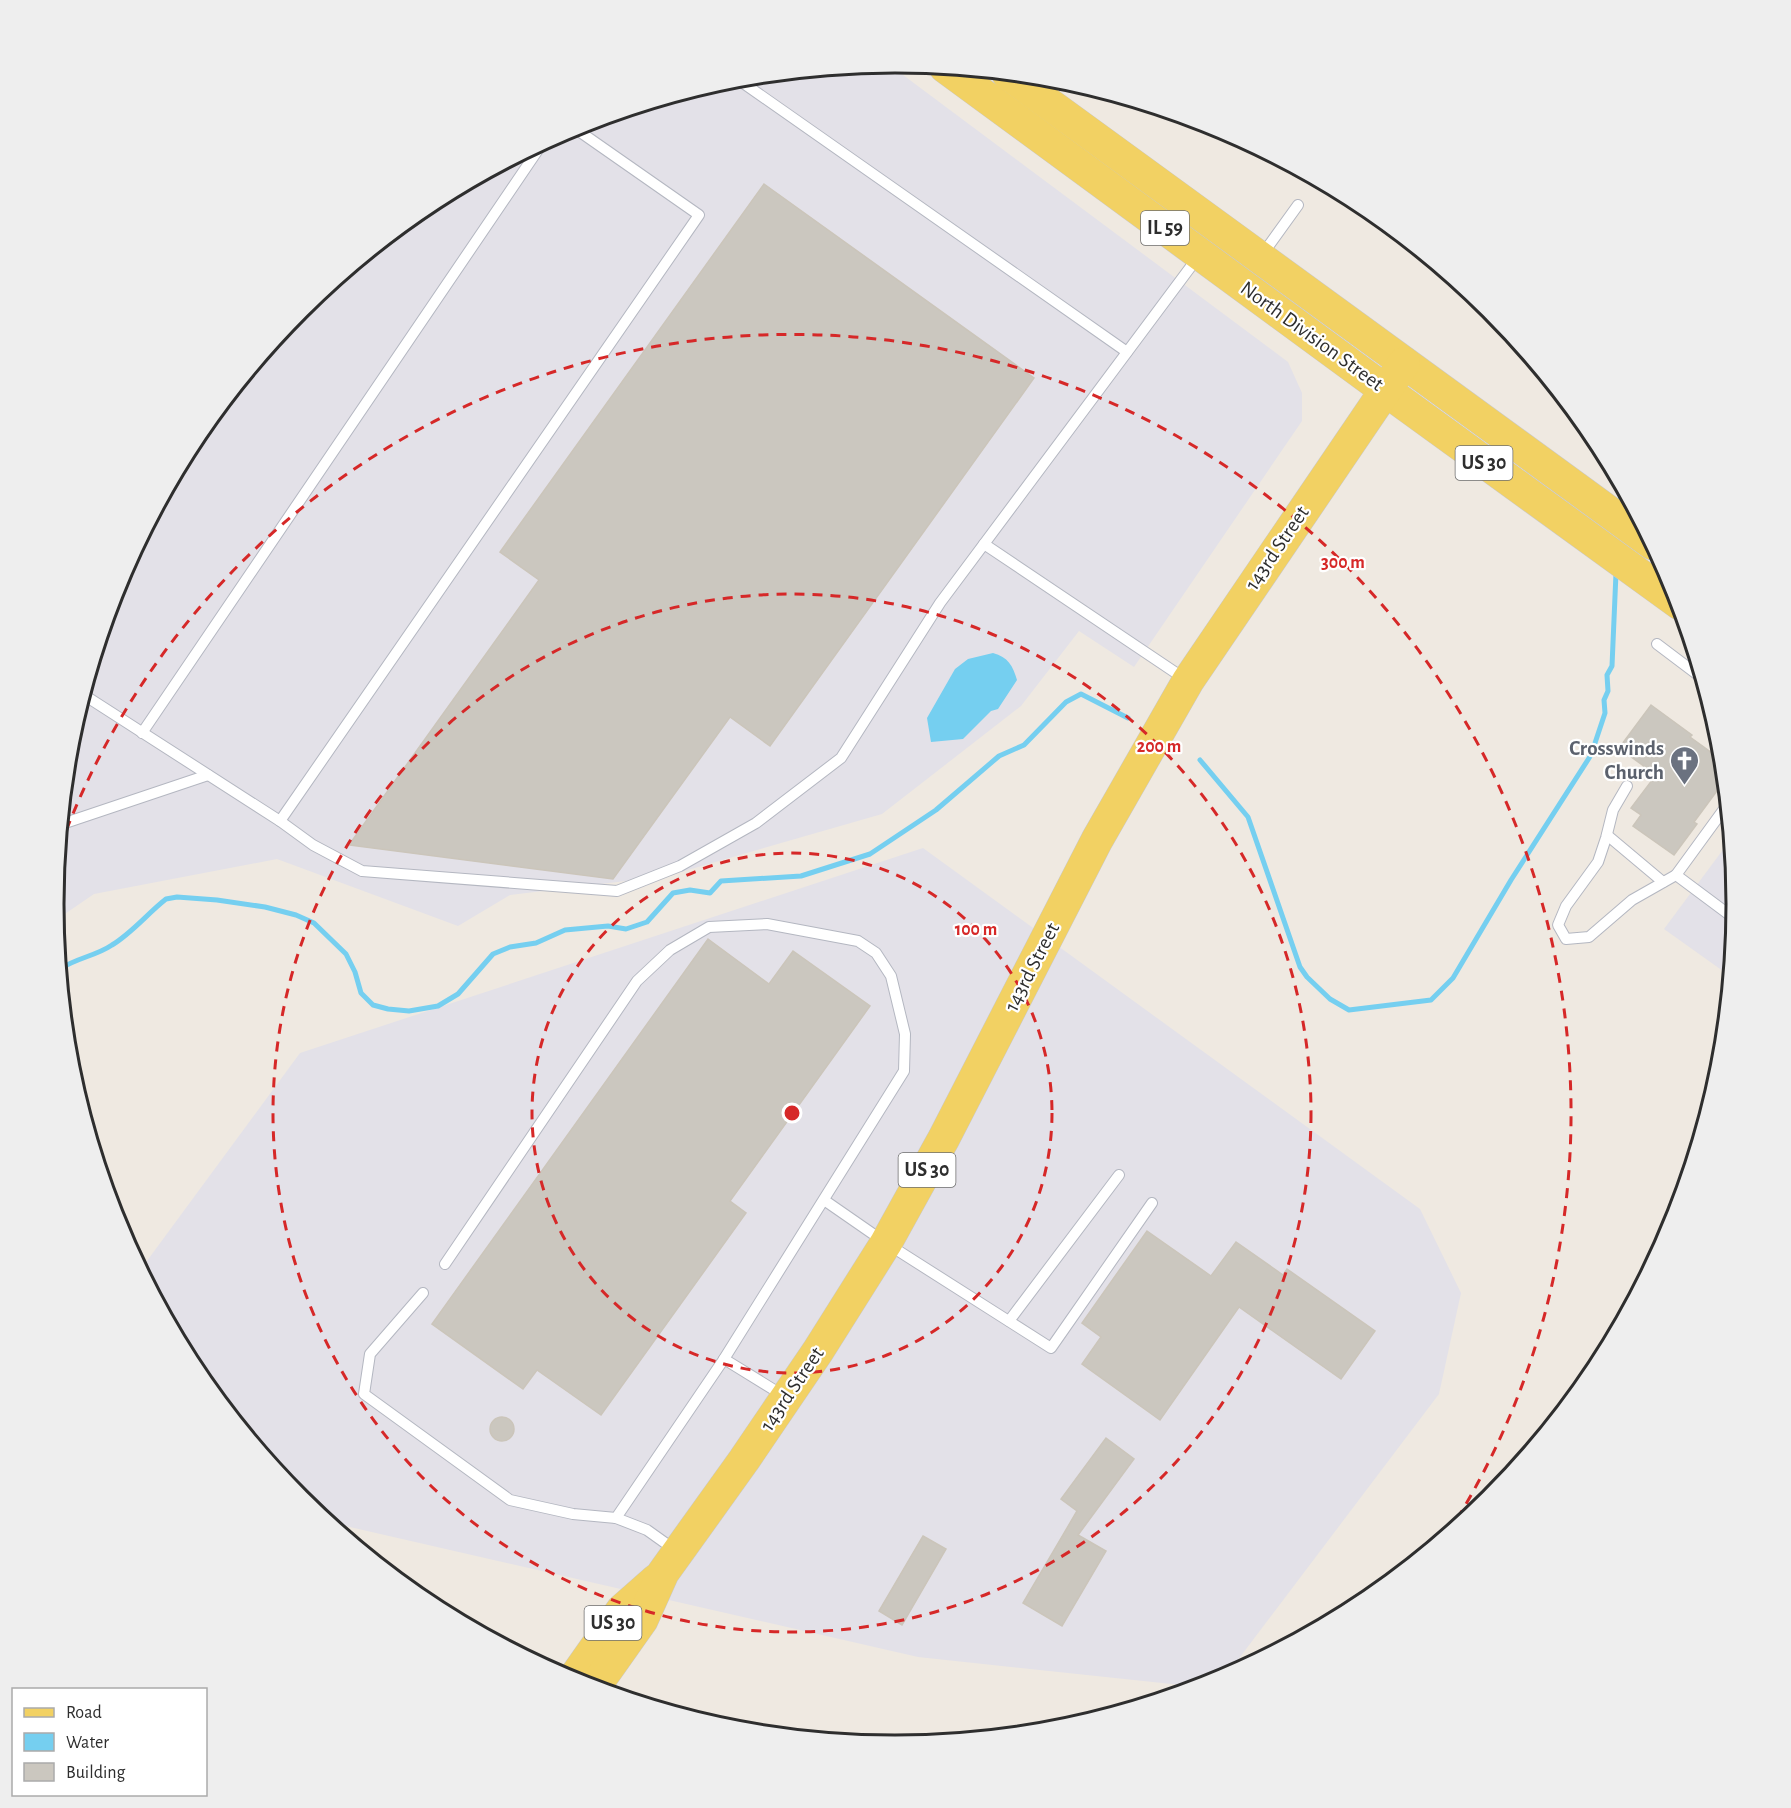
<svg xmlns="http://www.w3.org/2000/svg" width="1791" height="1808" font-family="'Alegreya Sans',sans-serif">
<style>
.industrial{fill:#e3e1e8}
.water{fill:#75cff0}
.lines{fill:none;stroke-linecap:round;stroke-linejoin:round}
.stream{stroke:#75cff0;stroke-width:5}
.building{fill:#cbc7bf;stroke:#cbc5ba;stroke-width:1.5}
.lane-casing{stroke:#b4b7c1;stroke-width:12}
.primary-casing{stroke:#c9c9c9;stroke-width:33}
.lane{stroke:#fff;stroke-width:10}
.primary{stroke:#f2d163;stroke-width:32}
.ring{fill:none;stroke:#d62828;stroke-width:3;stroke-dasharray:10 8}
.labels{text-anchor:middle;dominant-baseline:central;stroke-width:4.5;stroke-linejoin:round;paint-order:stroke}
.shield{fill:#fff;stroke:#6d6d6d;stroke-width:1.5}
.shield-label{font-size:20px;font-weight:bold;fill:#2e2e2e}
.street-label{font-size:21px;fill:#2e2e2e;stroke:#fff}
.worship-label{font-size:21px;font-weight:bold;fill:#5b616d;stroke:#fff;text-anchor:end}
.rim{fill:none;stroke:#2e2e2e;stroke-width:3}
.centre{fill:#d62828;stroke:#fff;stroke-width:3}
.ring-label{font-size:18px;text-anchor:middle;font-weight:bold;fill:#d62828;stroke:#fff;stroke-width:4.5;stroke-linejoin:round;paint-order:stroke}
</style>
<rect width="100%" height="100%" fill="#efe9e1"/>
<g class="industrial">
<polygon points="887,63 1288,362 1302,393 1302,421 1134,667 1079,631 1021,706 882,814 667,876 510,895 458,926 277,859 94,894 56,920 54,904 70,739 118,582 196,436 301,309 428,204 574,126 732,79"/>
<polygon points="1731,839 1737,904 1730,976 1664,929"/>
<polygon points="923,848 1420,1209 1461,1293 1439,1394 1225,1677 1200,1687 918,1657 328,1522 300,1499 196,1371 141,1269 300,1053"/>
</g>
<path class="water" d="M993 653C1008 657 1013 666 1017 680L998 709 991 711 963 739 931 742 927 718 955 669 968 659Z"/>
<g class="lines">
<g class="stream">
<polyline points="1620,506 1621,484"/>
<polyline points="1200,760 1248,817 1300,967 1307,977 1330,999 1349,1010 1431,1000 1453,978 1511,880 1591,755 1605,713 1604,700 1608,691 1607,675 1612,666 1616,573"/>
<path d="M60 969C76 958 96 956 112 945 132 933 148 913 166 899L177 897 217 900 265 907 296 915 314 923 346 954 355 972 361 993 373 1005 388 1009 409 1011 438 1006 458 994 493 954 510 947 536 943 565 930 608 926 626 929 647 922 673 893 690 890 710 893 721 881 801 876 870 854 936 810 999 756 1024 745 1066 702 1081 694 1128 718"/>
</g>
</g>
<g class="building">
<polygon points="764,184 1034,378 770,746 730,717 613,879 349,845 539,580 500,552"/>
<polygon points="1651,705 1692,735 1690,737 1723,761 1725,780 1694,822 1697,824 1674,855 1633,826 1641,815 1631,808 1656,775 1619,748"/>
<polygon points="708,939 769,984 793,951 870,1006 730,1201 746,1213 601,1415 537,1370 523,1389 432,1324"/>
<polygon points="1147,1231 1211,1276 1236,1242 1283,1275 1287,1269 1375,1331 1341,1379 1239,1307 1160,1420 1082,1364 1101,1337 1082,1323"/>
<circle cx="502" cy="1429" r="12"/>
<polygon points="1106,1438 1134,1459 1078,1535 1106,1551 1062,1626 1023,1603 1077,1511 1061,1499"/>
<polygon points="923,1536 946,1549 902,1625 879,1611"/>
</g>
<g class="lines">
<defs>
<g id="lane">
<polyline points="736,78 1127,352"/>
<polyline points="1047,98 1061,79"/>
<polyline points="1262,255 1298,205"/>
<polyline points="984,544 1185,679"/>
<polyline points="1657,644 1702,678"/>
<polyline points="84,695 280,821 313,845 362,871 617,891 680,866 756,823 841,758 940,603 1198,257"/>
<polyline points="142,733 542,144"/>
<polyline points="1627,786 1613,810 1606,838 1598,862 1566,906 1558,925 1566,939 1589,937 1632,900 1676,875"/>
<polyline points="1727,805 1676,875 1735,919"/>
<polyline points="280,821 699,215 573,127"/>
<polyline points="62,824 208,775"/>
<polyline points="1607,835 1663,882"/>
<polyline points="824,1200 886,1243 1051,1348 1152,1203"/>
<polyline points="445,1264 637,981 670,950 709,927 767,924 858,941 876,953 891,976 905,1034 904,1071 724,1359"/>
<polyline points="423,1293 370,1354 364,1394 510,1500 573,1514 616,1518 647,1530 675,1550"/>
<polyline points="1009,1321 1119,1175"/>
<polyline points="616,1518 724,1359 784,1396"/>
</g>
<g id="primary">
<polyline points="945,67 1385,390 1680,604"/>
<polyline points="1008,74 1653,544"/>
<polyline points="572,1681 622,1610 656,1580"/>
<polyline points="594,1688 642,1620 663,1573 744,1460 818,1351 886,1243 944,1138 1097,840 1188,681 1404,363"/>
</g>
</defs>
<use href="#lane" class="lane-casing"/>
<use href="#primary" class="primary-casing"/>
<use href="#lane" class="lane"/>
<use href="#primary" class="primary"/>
</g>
<g class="ring">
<circle cx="792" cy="1113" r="260"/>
<circle cx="792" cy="1113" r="519"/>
<path d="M60 847A779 779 0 1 1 1449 1532"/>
</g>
<defs>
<symbol id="church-pin" viewBox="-11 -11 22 30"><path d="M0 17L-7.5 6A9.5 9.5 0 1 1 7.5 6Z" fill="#6b7280" stroke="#fff"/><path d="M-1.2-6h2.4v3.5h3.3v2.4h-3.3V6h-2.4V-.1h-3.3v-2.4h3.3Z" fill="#fff"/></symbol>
</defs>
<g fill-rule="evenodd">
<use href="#church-pin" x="1668" y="744" width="33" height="45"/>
</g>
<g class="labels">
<g class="shield">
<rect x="1141" y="211" width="48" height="34" rx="4.5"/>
<rect x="1455.5" y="446" width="57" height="34" rx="4.5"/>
<rect x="898.5" y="1153" width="57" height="34" rx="4.5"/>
<rect x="584.5" y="1606" width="57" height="34" rx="4.5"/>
</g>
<g class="shield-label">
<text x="1165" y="228">IL 59</text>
<text x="1484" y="463">US 30</text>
<text x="927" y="1170">US 30</text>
<text x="613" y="1623">US 30</text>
</g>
<g class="street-label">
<text transform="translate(1312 336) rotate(36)">North Division Street</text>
<text transform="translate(1277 548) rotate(-56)">143rd Street</text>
<text transform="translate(1032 967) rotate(-63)">143rd Street</text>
<text transform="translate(792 1389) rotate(-56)">143rd Street</text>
</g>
<g class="worship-label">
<text x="1664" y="748">Crosswinds<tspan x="1664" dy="24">Church</tspan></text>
</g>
</g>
<path d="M0 0H1791V1808H0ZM64 904a831 831 0 1 1 1662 0a831 831 0 1 1-1662 0Z" fill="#eee" fill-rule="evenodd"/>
<path class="rim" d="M64 904a831 831 0 1 1 1662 0a831 831 0 1 1-1662 0Z"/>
<circle cx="792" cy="1113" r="9" class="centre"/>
<g class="ring-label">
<text x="1343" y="568">300 m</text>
<text x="1159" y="752">200 m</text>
<text x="976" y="935">100 m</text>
</g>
<rect x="12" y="1688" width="195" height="108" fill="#ffffff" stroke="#ababab" stroke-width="1.5"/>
<rect x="24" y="1708" width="30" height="9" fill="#f2d163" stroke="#ababab" stroke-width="1.5"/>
<text x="66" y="1718" font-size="18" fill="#2e2e2e">Road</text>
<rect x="24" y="1733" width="30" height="18" fill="#75cff0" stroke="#ababab" stroke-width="1.5"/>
<text x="66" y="1748" font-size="18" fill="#2e2e2e">Water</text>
<rect x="24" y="1763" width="30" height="18" fill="#cbc7bf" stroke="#ababab" stroke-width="1.5"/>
<text x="66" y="1778" font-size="18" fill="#2e2e2e">Building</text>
</svg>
